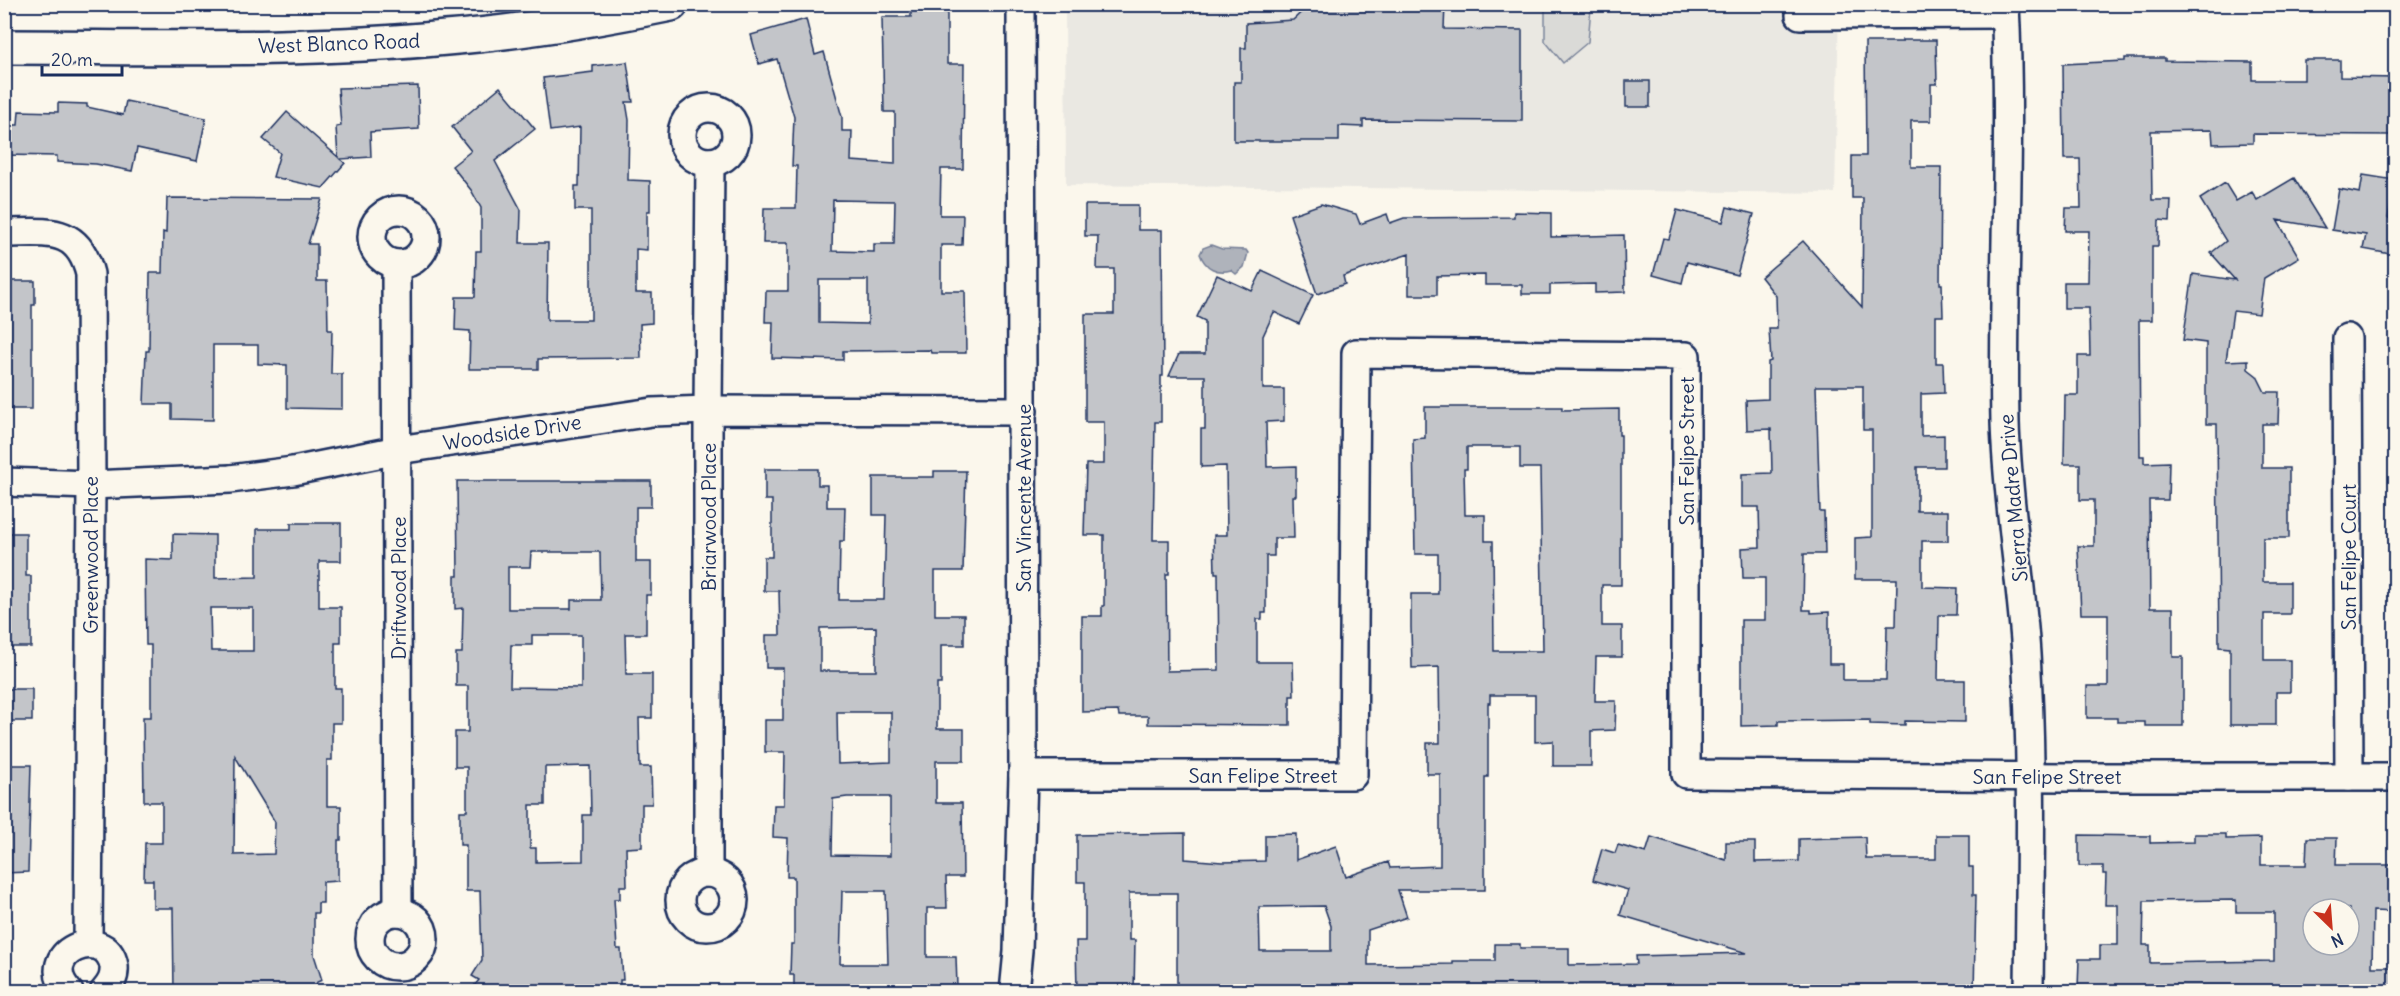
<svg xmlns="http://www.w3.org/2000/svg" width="2400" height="996" font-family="Delius,sans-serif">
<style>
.built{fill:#eae8e2}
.green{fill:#dadad7;stroke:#7a849a;stroke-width:1.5}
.water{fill:#afb3bb;stroke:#747e96;stroke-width:1.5}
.building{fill:#c3c5c9;stroke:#1b2f5e;stroke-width:1.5;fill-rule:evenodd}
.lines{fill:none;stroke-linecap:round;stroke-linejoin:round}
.minor-casing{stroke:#1b2f5e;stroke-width:32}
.major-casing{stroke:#1b2f5e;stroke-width:38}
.minor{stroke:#fbf7ec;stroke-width:27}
.major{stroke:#fbf7ec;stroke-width:33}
.labels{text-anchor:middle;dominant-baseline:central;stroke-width:4.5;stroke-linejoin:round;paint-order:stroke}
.street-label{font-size:20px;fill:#1b2f5e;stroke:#fbf7ec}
</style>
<rect width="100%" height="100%" fill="#fbf7ec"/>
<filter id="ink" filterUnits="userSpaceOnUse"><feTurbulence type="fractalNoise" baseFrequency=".0167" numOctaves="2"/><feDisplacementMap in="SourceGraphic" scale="12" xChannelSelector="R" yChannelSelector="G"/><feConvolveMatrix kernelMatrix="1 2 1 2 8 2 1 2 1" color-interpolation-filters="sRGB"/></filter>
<g filter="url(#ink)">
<polygon class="built" points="1065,5 1839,5 1835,193 1066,185"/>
<polygon class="green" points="1588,4 1591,7 1588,42 1563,63 1545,41 1545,5"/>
<path class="water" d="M1211 245 1222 249 1246 250 1248 253 1244 267 1236 274 1231 270C1217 274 1205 268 1200 254L1203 248Z"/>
<g class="building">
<path d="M911 4H947V64H964L963 169H941L940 215H963L962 245H941V291H965L966 353H931L930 350 843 351V360L772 358 773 322H765L766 291H788V243H763L764 208H796L797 166H792L794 117 777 59 759 64 751 35 806 19 815 55 824 52 842 117V131H852L851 161 895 164V112H884L882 17H911ZM833 200 895 201 894 244H874V252L832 251ZM819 280H868V324L819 323Z"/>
<polygon points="1310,4 1445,4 1444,29 1522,30 1522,121 1363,120 1363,127 1339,126 1339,141 1234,141 1234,82 1241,82 1241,48 1246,48 1246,23 1293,20"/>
<path d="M1902 40H1936L1937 84H1931V121H1911V167H1941L1940 284H1942L1943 316H1936V363H1943L1944 393 1921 394V436L1944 435V467H1917V511H1948V541H1922V587L1957 588 1956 615H1939L1938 680H1965V722L1905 721V725L1870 724V720L1778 721V725L1741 726V620H1765V578H1743L1742 548 1760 547 1759 507H1742V474L1772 473 1771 429 1747 430 1746 400 1768 399V362L1771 361 1769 329H1777L1776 296 1761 277 1803 241 1862 307 1863 198H1852V156H1866L1865 42H1902ZM1816 386H1863V430H1872V537L1855 538V579H1897L1896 626H1887L1886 680H1843V664H1829V612L1811 613V610H1803L1804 554H1825L1824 512H1820Z"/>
<polygon points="2125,58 2165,58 2165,61 2252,62 2252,80 2304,80 2304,60 2340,60 2340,77 2396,78 2396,110 2392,110 2392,135 2253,134 2253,143 2213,144 2212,130 2151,131 2152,200 2171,200 2170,221 2159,220 2158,246 2152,246 2152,320 2139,320 2140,456 2144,456 2144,463 2169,462 2168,500 2149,500 2150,608 2173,608 2173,657 2183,657 2183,726 2145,726 2145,722 2117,722 2117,718 2087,718 2087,686 2108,686 2108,614 2081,614 2078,546 2094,546 2094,500 2080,500 2080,464 2064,464 2065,395 2078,395 2078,356 2090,356 2089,308 2064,308 2064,282 2088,282 2089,231 2065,231 2066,208 2081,208 2080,159 2064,159 2063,64 2125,61"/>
<polygon points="627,62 633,102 626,102 629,120 628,180 650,181 650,211 647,211 647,250 636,249 636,293 652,293 652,323 640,324 641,358 538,359 538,369 469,369 470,331 455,330 456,297 475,297 476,251 481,251 481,208 471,190 452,166 471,151 452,127 500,87 535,129 495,161 521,210 520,243 548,243 547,320 591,320 591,210 575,210 575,186 579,186 580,127 550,131 543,78 593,72 593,66"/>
<rect x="1626" y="81" width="24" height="26"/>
<polygon points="418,86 419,129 370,132 371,157 340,159 345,163 323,188 273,177 280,153 263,139 287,112 338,157 336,127 341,126 338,88"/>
<polygon points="126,101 206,118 197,161 137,148 132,171 96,164 57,162 57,156 4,155 4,125 18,125 19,111 58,112 58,103 87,104 87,107 123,115"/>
<polygon points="2363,175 2395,180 2388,218 2396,219 2396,255 2363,249 2366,235 2332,230 2339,189 2360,193"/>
<polygon points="2294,178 2325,228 2277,220 2299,257 2264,278 2259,314 2233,311 2226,361 2248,360 2248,369 2257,376 2265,392 2279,392 2278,424 2262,424 2262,468 2289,468 2289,538 2263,538 2263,582 2290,582 2290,614 2264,614 2264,660 2290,660 2290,692 2276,692 2276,725 2230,725 2230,648 2219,647 2217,424 2206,424 2206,343 2183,340 2193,274 2235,280 2211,253 2226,241 2200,199 2225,183 2236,201 2252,192 2257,200"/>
<polygon points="167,198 322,199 308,244 317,244 317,281 327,281 328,330 332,330 331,374 342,374 342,409 287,408 287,365 258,364 258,345 213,345 213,420 172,419 172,404 144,404 146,351 149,351 150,273 162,273 163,232 166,233"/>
<polygon points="1321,204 1356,214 1360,224 1387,214 1390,223 1404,218 1514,217 1514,212 1551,213 1551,237 1624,235 1625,292 1595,293 1595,284 1550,285 1550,294 1522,294 1522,285 1485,285 1485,275 1437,276 1437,295 1409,295 1409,254 1343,276 1345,284 1317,294 1290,215"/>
<polygon points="1085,205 1138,205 1138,230 1162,230 1163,376 1161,376 1161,422 1155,422 1153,540 1169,540 1169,574 1166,574 1167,671 1219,670 1218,573 1215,573 1214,535 1227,535 1226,466 1201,467 1201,429 1205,429 1205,376 1169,376 1179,354 1205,354 1205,321 1197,317 1217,275 1252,291 1262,271 1313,295 1299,324 1274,312 1263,336 1263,389 1284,389 1284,421 1266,422 1267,467 1296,466 1296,496 1293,496 1294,538 1274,538 1274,556 1266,556 1266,613 1262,613 1262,619 1257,619 1257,662 1293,662 1294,696 1290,696 1290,725 1148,724 1148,716 1119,716 1118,711 1082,712 1082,616 1102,616 1102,606 1104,606 1104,535 1084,535 1086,464 1104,464 1104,422 1085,422 1085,314 1114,314 1114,269 1097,269 1098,236 1085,236"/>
<polygon points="1727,207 1754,214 1737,275 1687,262 1682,283 1653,275 1663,238 1669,239 1677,210 1723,222"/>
<polygon points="4,281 35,281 35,305 32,305 32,409 4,409"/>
<path d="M1425 407H1562V410L1619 409V435H1621V585H1602V626H1622V657H1596L1595 701H1616L1615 730 1591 731V766H1553V741L1535 742V695H1490V703H1488V777H1485V890H1398L1407 917 1368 930V965L1453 964V961H1495V944H1520V948H1569V965L1637 964 1636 956 1747 953 1620 915 1628 890 1593 880 1602 849 1615 853 1618 845 1646 853 1651 837 1726 860V842H1755V862L1799 861V839L1865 837 1866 859H1936V835H1969V867H1973V895H1976L1974 992H1177V893H1129V940H1135L1134 992H1077L1076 941H1085V882H1077V835L1185 833V859L1222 862 1265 861V835L1296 834V860L1336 846 1346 877 1388 862 1390 868 1440 866V774H1427V743H1440L1439 667 1412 668 1411 627V594H1438V554H1415L1413 439 1425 438ZM1467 447H1520V468H1540L1543 651H1494L1493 541H1485V515H1465L1464 469H1467ZM1324 906 1331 926V951H1260L1259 907Z"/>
<path d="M765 469H818V485H827V507H845L844 541H840L839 600H884L886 515H873V477H934V471H966L963 571H935V615H964V645H941V684H937V729H964V761H936V803H962L963 877H946L947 908H927V957H956L957 986 850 987V992L794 988V975H790L791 944H794V877H787L788 838 773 837 774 805H784L785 752H765V720H783V668H766V635H780L779 591H764V557H772V500H765ZM876 627V671H820V628ZM837 712H891V762L838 764ZM847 797H890V856L832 855 833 799ZM842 891H886L888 964H840Z"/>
<path d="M457 481H651V507H636V562H651V595H646V634H625L626 674H652V718H639L640 767H651L652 804H642V847L626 848 627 886H620V899H614L617 949H621L623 980H620V992H469L479 980 472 976 482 960 480 891H466V845H460V811H467V767H455V732H468V686H456V653H462L463 608 455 609V576H458ZM531 552H600L601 600H571V609H508V567H530ZM532 635H581V688L510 687 511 645H532ZM590 766 591 815H583V861L536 862V848H530V805H545V767Z"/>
<path d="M291 523H341V561H319V607H341V643H335V688H341V723H332V760H327V806H341V840H338V881L323 882V903H318V913H314V955L322 980 317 982 314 992H174L173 908H153V880H144L145 843H162V802H144L143 717H151V645H146L145 559 173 560V534L215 535V578L257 577V529H291ZM210 608H253V651H211ZM235 756 275 822 274 854 234 855Z"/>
<polygon points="4,533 26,533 26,576 31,576 31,647 4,647"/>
<rect x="4" y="689" width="28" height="32"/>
<polygon points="4,765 31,765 28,872 4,873"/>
<path d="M2194 834H2226V839L2261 838V865H2306L2307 838H2337L2336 865H2396V912L2373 911 2372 967H2396V992H2100V989H2078L2079 959H2100V945H2118V905H2105L2106 874H2103V866H2079V835L2150 836V843L2194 842ZM2236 900V912H2274V961L2150 963V945H2143L2144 901ZM2313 909H2349V945H2313Z"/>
</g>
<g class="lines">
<defs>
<g id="minor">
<path d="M2005 4C2012 144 2002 283 2005 422 2007 500 2021 576 2026 654 2033 766 2030 879 2029 992"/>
<polyline points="1800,15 2005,14"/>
<circle cx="709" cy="135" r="27"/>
<circle cx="399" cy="237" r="27"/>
<path d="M4 233C46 233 78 225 90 274L91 485 88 944"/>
<polyline points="396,264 398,912"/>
<polyline points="2347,338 2349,777"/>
<polyline points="4,482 91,485 230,479 293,471 398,450 652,412 708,410 1023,411"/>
<polyline points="1023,775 1353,775 1356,353 1686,356 1686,774 2064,777 2396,777"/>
<polyline points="708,873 708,410 710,162"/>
<circle cx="707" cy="900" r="27"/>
<circle cx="397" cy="939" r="27"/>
<path d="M69 992C33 953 106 922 114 966 115 977 111 984 104 992"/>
<polyline points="1014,992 1018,951 1023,775 1021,4"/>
</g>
<path id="major" d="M4 47C151 47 300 52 446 38 521 32 597 19 671 4"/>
</defs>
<use href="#minor" class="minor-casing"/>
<use href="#major" class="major-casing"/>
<use href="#minor" class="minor"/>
<use href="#major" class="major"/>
</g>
</g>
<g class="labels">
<g class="street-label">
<text transform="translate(339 43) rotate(-2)">West Blanco Road</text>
<text transform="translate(512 432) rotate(-9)">Woodside Drive</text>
<text transform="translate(1686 451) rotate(-90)">San Felipe Street</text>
<text transform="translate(1023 498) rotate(-90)">San Vincente Avenue</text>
<text transform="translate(2013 498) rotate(-95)">Sierra Madre Drive</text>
<text transform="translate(708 517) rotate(-90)">Briarwood Place</text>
<text transform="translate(90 555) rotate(-90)">Greenwood Place</text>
<text transform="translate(2348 557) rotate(-90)">San Felipe Court</text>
<text transform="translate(398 588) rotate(-90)">Driftwood Place</text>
<text x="1263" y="775">San Felipe Street</text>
<text x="2047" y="776">San Felipe Street</text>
</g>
</g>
<rect width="2400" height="996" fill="none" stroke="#fbf7ec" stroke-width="24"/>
<rect x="12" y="12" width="2376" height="972" fill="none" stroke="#1b2f5e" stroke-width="2" filter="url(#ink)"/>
<g transform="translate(2331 927) rotate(155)"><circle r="28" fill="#fbf7ec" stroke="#a1a7b3" stroke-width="1.5"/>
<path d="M0-4.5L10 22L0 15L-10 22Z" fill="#c8321e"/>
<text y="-9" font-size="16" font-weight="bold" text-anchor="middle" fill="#1b2f5e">N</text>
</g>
<path d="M42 66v9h80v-9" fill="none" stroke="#1b2f5e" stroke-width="3"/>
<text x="51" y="66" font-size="18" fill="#1b2f5e" stroke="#fbf7ec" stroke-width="4.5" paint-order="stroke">20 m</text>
</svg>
